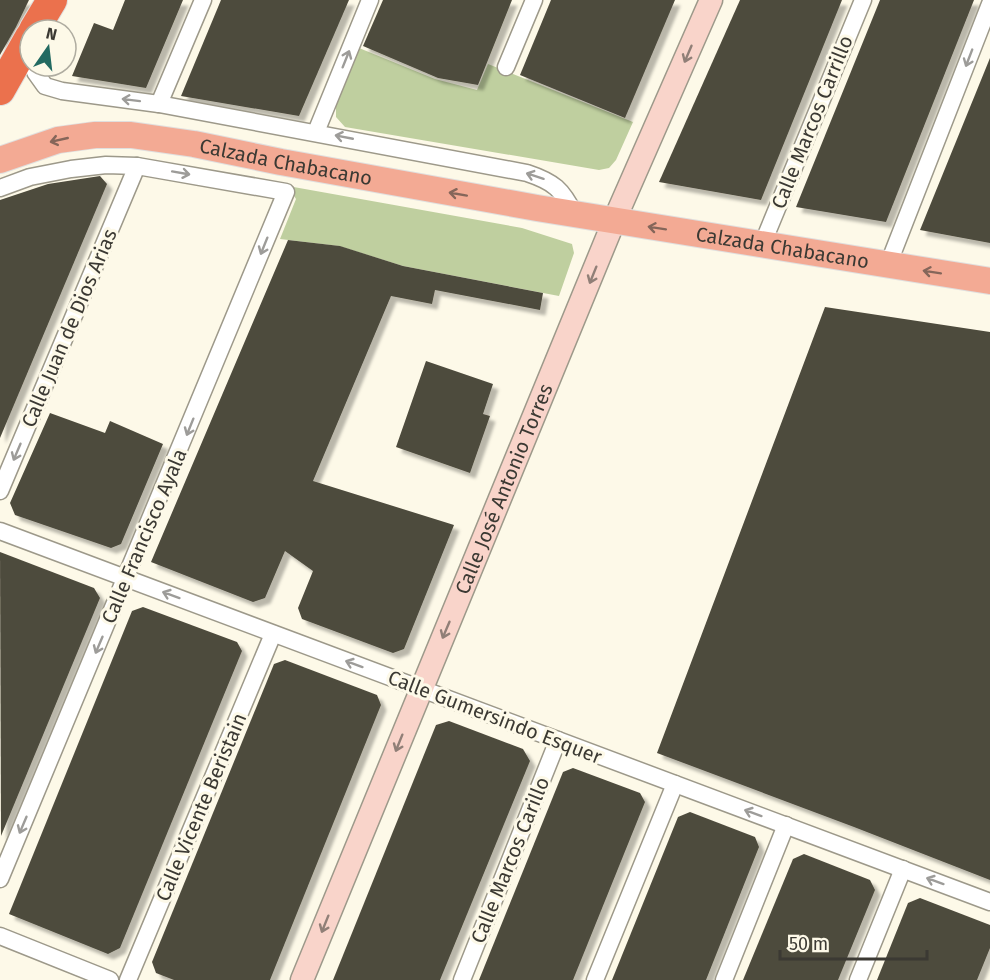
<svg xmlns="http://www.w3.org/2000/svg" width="990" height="980" font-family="'Fira Sans',sans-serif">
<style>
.green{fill:#bfcf9f}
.building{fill:#4e4b3d;filter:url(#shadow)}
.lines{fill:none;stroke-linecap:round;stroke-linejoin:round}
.street-casing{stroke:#9d998a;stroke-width:19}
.secondary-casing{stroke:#9d998a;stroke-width:25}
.primary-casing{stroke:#e0dfde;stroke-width:28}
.highway-casing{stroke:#e0dfde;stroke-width:32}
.street{stroke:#fff;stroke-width:16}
.secondary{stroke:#f9d4ca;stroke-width:22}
.primary{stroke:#f3aa94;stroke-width:26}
.highway{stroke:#eb714d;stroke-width:30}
.oneway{stroke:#907f77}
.oneway2{stroke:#9d9c99}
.oneway3{stroke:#85665a}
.labels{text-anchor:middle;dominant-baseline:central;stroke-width:6;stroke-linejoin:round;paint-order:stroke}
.street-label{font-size:20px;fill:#3b3933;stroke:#fdf9e8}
</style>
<defs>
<filter id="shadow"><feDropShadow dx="5.5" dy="5.5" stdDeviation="1.5" flood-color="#0004"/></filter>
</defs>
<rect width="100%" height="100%" fill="#fdf9e8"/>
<g class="green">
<polygon points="359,48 435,79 477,90 488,64 633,122 616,160 609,168 599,170 345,127 336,117 336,102"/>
<polygon points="288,186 522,228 572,244 574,253 559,296 403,266 339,246 280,239 296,199"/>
</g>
<g class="building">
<polygon points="0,0 29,0 16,27 0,55"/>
<polygon points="125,0 183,0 146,88 72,76 94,23 113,30"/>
<polygon points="221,0 349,0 299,116 181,96"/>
<polygon points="383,0 512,0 478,85 438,78 363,46"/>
<polygon points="551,0 675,0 625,118 520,75"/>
<polygon points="740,0 842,0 761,200 659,182"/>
<polygon points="880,0 974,0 886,222 796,207"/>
<polygon points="990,58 990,243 920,230"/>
<polygon points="100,176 107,184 0,438 0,200 48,184"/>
<polygon points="288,240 340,246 403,266 543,293 540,310 435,290 432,304 391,296 313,481 454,525 404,649 393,653 302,619 298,608 313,571 285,551 265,598 253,602 151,562"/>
<polygon points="825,307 990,332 990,880 854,827 657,753"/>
<polygon points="426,361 493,384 483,414 490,416 470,473 396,447"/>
<polygon points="50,413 105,433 110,421 163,444 121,544 111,548 15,515 10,503"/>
<polygon points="0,552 94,588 100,598 1,836"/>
<polygon points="143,607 237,642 242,651 120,948 108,954 9,914 132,611"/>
<polygon points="285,660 377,695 381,705 270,980 174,980 156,973 152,962 274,664"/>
<polygon points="449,721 523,749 530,761 440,980 333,980 436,725"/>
<polygon points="573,768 640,793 645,802 573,980 479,980 563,772"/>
<polygon points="690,812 755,837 759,847 706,980 612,980 678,817"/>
<polygon points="804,854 870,880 875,890 838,980 743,980 793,859"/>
<polygon points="920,898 990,925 990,948 977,980 877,980 908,903"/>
</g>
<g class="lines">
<defs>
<g id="street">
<path d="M35 66V72L45 86 62 91 159 104 527 173C554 182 562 189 575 215"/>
<polyline points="506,67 534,0"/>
<polyline points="159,104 203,0"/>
<polyline points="316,132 370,0"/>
<polyline points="0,188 30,177 71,169 106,165 137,166 286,192 0,879"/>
<polyline points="762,245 863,0"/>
<polyline points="888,265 990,4"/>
<polyline points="0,491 137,166"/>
<polyline points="0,531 990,902"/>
<polyline points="0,936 110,980"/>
<polyline points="128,980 273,634"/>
<polyline points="462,980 558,740"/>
<polyline points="595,980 675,784"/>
<polyline points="724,980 786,825"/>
<polyline points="858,980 903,869"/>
</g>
<g id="secondary">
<path id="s1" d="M302 980 614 221 711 0"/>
</g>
<g id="primary">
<path id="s2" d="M0 160 58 140 95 135H131L194 144 281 162 537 208 990 281"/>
</g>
<g id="highway">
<polyline points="34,30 52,0"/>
<polyline points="0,90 30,37"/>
</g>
</defs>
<use href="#street" class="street-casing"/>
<use href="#secondary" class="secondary-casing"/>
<use href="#primary" class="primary-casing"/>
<use href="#highway" class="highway-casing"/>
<use href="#street" class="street"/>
<use href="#secondary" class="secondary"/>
<use href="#primary" class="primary"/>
<use href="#highway" class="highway"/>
</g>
<defs><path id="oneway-shaft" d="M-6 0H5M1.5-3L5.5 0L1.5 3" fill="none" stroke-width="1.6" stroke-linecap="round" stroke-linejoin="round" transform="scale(1.5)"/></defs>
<g class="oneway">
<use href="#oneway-shaft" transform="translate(688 54) rotate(113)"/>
<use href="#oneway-shaft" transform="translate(593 275) rotate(112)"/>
<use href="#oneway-shaft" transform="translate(446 630) rotate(113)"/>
<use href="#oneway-shaft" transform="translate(399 743) rotate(112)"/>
<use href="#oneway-shaft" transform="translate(325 924) rotate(112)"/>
</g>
<g class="oneway2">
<use href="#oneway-shaft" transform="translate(969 58) rotate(111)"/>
<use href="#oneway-shaft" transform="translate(346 59) rotate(-68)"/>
<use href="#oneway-shaft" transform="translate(131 100) rotate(-173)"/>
<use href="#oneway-shaft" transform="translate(344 137) rotate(-169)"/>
<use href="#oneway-shaft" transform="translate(181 173) rotate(10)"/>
<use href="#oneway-shaft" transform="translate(535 176) rotate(-162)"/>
<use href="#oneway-shaft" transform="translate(264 246) rotate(112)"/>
<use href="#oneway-shaft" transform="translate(190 427) rotate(112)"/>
<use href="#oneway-shaft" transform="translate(17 452) rotate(113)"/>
<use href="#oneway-shaft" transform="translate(171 595) rotate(-160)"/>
<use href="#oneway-shaft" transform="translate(99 645) rotate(113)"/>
<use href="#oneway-shaft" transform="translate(354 664) rotate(-160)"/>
<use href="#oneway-shaft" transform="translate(753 813) rotate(-160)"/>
<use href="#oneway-shaft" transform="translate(23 825) rotate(113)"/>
<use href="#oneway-shaft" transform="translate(935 881) rotate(-160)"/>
</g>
<g class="oneway3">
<use href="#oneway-shaft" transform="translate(59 140) rotate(167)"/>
<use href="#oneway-shaft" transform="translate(458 194) rotate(-170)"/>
<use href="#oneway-shaft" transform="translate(657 228) rotate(-171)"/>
<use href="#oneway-shaft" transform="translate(932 272) rotate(-171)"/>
</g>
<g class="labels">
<g class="street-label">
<text transform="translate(812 122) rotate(-68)">Calle Marcos Carrillo</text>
<text stroke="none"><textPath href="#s2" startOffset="292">Calzada Chabacano</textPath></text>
<text stroke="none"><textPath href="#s2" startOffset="796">Calzada Chabacano</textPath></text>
<text transform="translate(69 328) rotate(-67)">Calle Juan de Dios Arias</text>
<text stroke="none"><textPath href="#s1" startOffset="531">Calle José Antonio Torres</textPath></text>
<text transform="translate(144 536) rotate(-67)">Calle Francisco Ayala</text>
<text transform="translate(495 717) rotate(21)">Calle Gumersindo Esquer</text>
<text transform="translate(201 807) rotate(-67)">Calle Vicente Beristain</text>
<text transform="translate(510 860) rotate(-68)">Calle Marcos Carillo</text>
</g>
</g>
<g transform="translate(48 48) rotate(14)"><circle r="28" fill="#fdf9e8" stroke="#afaca0" stroke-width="1.5"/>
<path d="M0-4.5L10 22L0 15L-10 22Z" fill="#236a61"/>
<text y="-9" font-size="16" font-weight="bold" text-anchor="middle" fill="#3b3933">N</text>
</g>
<path d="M780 950v9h147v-9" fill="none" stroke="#3b3933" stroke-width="3"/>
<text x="789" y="950" font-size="18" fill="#3b3933" stroke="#fdf9e8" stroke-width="4.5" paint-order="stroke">50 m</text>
</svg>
